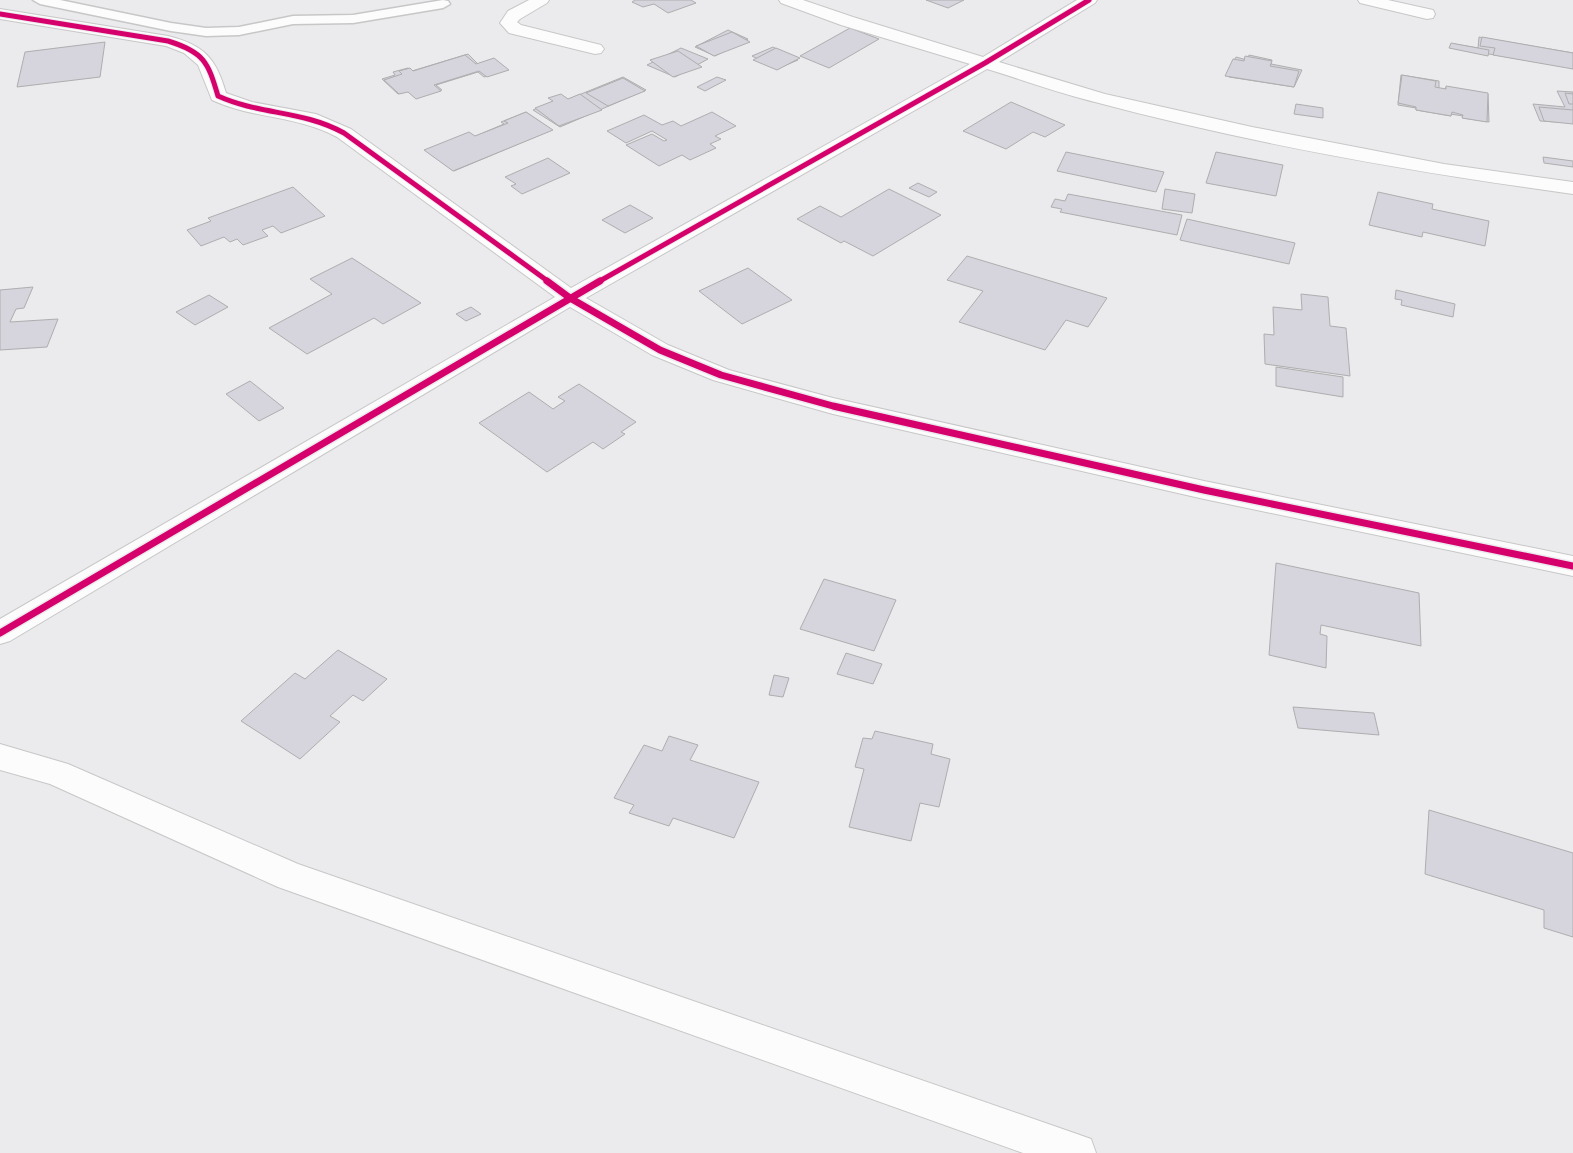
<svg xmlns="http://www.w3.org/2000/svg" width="1573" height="1153" font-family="Manrope,sans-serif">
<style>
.building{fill:#d6d4dc;stroke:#aeaeaf}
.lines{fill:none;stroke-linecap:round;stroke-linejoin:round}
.lane-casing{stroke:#c7c7c8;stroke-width:3}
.street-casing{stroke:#c7c7c8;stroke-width:2}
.lane{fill:#fcfcfc;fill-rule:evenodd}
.street{fill:#fcfcfc;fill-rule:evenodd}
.cycleway-far1-casing{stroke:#ebe9ed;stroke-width:7}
.cycleway-casing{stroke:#ebe9ed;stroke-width:10}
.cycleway-far1{stroke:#d6006c;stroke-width:5}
.cycleway{stroke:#d6006c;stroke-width:7}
</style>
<rect width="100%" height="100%" fill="#ebeaec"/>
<g class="building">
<polygon points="635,0 691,0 696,3 668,13 654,4 643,7 632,2"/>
<polygon points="926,0 964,0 948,8"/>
<polygon points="850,28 879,39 829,68 800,56"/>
<polygon points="728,30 748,39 715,56 695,47"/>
<polygon points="732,32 750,42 714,56 696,46"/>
<polygon points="1479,37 1573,53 1573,68 1453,48 1454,44 1478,48"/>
<polygon points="1482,37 1573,53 1573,69 1493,55 1495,48 1480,46"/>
<polygon points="105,42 100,77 17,87 25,52"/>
<polygon points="1451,43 1489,50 1488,56 1449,48"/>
<polygon points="773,47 798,60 777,69 752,56"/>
<polygon points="681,48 708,59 675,77 647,65"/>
<polygon points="776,48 800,58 777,70 753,60"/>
<polygon points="678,51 702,67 673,77 650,60"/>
<polygon points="468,54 478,64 494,59 507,70 484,77 478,72 436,85 442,90 415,98 408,91 398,94 382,79 395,75 393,72 408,68 412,71"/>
<polygon points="465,55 476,64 494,58 509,70 487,77 479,71 434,85 441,91 416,99 408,92 399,94 384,80 402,74 399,71 410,68 413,71"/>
<polygon points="1249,55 1272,60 1271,64 1302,70 1294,87 1229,77 1231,74 1227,73 1236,57 1247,60"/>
<polygon points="1245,56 1272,61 1270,66 1299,71 1294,87 1225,76 1233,59 1244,61"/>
<polygon points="1401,75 1439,81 1439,89 1445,90 1446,87 1488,94 1489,122 1463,118 1463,116 1450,114 1451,116 1416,110 1416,108 1398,105"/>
<polygon points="1402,75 1436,81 1435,87 1446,89 1446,86 1488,93 1487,122 1462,118 1463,115 1452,112 1451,116 1416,110 1416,107 1398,103"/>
<polygon points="623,77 646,90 560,127 533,110 560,99 564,101"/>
<polygon points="717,77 726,80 705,91 697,87"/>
<polygon points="623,78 645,91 608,106 586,93"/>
<polygon points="1557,91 1573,92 1573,123 1540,121 1533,104 1565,107"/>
<polygon points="1565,93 1573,94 1573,104 1569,104"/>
<polygon points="561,94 568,99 580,94 602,110 559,126 535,108 553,101 548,98"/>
<polygon points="1011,102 1065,125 1045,137 1033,132 1006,149 963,131"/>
<polygon points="1296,104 1323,108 1323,118 1294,114"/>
<polygon points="1539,107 1573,110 1573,124 1544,121"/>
<polygon points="526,112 552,130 454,171 426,151 451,141 457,144 504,124 501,122"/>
<polygon points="526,112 553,130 453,171 424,150 469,132 475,136 508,123 504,121"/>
<polygon points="712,112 736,126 715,136 721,139 710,144 716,148 690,160 682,155 659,166 626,145 652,134 664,141 667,140 652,131 626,143 607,131 644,115 662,125 673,121 681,126"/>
<polygon points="1066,152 1164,172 1156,192 1057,171"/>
<polygon points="1216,152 1283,165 1276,196 1206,183"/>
<polygon points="1543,157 1573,161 1573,167 1544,163"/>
<polygon points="548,158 570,173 522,194 511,186 516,184 505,177"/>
<polygon points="918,183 937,192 929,197 909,188"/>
<polygon points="293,187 325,216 281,233 273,226 262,230 268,236 243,245 237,239 230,242 224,237 201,246 187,230 211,221 208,218"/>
<polygon points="889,189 941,215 873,256 844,241 841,243 797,219 820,206 841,217"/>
<polygon points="1165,189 1195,194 1192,213 1162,209"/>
<polygon points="1378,192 1433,204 1432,209 1489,221 1485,246 1423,232 1422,237 1369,225"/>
<polygon points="1068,194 1182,215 1177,235 1060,212 1062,209 1051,207 1055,199 1065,201"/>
<polygon points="630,205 653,218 625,233 602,220"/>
<polygon points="1187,219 1295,243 1289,264 1180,240"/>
<polygon points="967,256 1107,298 1088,327 1066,320 1045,350 959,322 983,291 947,280"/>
<polygon points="352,258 421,303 383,324 374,318 307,354 269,328 332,294 310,279"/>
<polygon points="748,268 792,300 742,324 699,291"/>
<polygon points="33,287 24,308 16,309 10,322 58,319 47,347 0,350 0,290"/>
<polygon points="1396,290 1455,304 1453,317 1401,305 1402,300 1395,299"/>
<polygon points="1301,294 1328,297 1330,326 1346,328 1350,376 1265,364 1264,334 1274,335 1273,307 1302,310"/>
<polygon points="209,295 228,307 195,325 176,312"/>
<polygon points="471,307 481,314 466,321 456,314"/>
<polygon points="1276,367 1343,377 1343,397 1276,386"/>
<polygon points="250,381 284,408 259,421 226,394"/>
<polygon points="579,384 636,422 621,432 625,434 603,449 593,442 547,472 479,423 529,392 553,409 565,401 558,397"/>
<polygon points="1276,563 1419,593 1421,646 1321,625 1320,634 1327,636 1326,668 1269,655"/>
<polygon points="824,579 896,600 874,651 800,629"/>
<polygon points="338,650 387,679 363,701 353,695 330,716 340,722 300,759 241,721 295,673 305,679"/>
<polygon points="846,653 882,664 873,684 837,674"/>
<polygon points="774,675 789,678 783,697 769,695"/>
<polygon points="1293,707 1374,713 1379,735 1298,728"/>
<polygon points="875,731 933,744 931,754 950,759 939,807 920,803 911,841 849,827 864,769 855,767 863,738 872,739"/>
<polygon points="669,736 698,745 690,760 759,782 734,838 673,818 669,826 629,813 634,805 614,798 644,745 662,751"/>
<polygon points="1429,810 1573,853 1573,937 1544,928 1544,910 1425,874"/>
</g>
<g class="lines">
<defs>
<polygon id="lane" points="33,0 60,0 171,23 206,28 239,27 293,16 353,15 443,0 448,1 450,4 443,8 353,23 293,24 239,35 206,36 171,31 40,4"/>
<g id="street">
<polygon points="529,0 549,0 547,3 520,19 517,22 521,25 601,45 604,49 601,53 595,54 509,33 500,23 508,11"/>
<path d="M779 0H803L853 17 983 57 1077 0H1097L1095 3 999 62 1105 94 1252 127 1444 164 1573 182V194C1413 172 1252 144 1095 102 1059 93 1023 80 987 69L586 298 668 345 729 370 833 398 1204 481 1573 556V576L1204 499 833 414 713 380 652 355 570 307 10 641 0 644V619L555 297 337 137C296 115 253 119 212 100L198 65 184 53 166 46 0 19V9L168 36C204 45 216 58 226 93L252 102 316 114 351 129 571 288 970 64 841 25 781 3Z"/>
<polygon points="1358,0 1388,0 1433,10 1435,14 1433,18 1427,19 1360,3"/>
<polygon points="0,744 68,764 298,864 1077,1134 1091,1139 1096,1153 1023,1153 278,887 50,784 0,770"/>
</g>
</defs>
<use href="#lane" class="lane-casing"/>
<use href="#street" class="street-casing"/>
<use href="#lane" class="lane"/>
<use href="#street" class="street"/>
<defs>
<g id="cycleway-far1">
<path d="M0 14 168 41C204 52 208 62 218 96 260 115 302 110 344 133L549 282"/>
<polyline points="598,282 985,63 1089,0"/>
</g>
<g id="cycleway">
<polyline points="547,281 570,298 660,350 721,375 833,406 1204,490 1573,566"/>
<polyline points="0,633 600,281"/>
</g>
</defs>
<use href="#cycleway-far1" class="cycleway-far1-casing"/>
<use href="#cycleway" class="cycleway-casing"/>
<use href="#cycleway-far1" class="cycleway-far1"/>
<use href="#cycleway" class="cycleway"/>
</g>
</svg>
